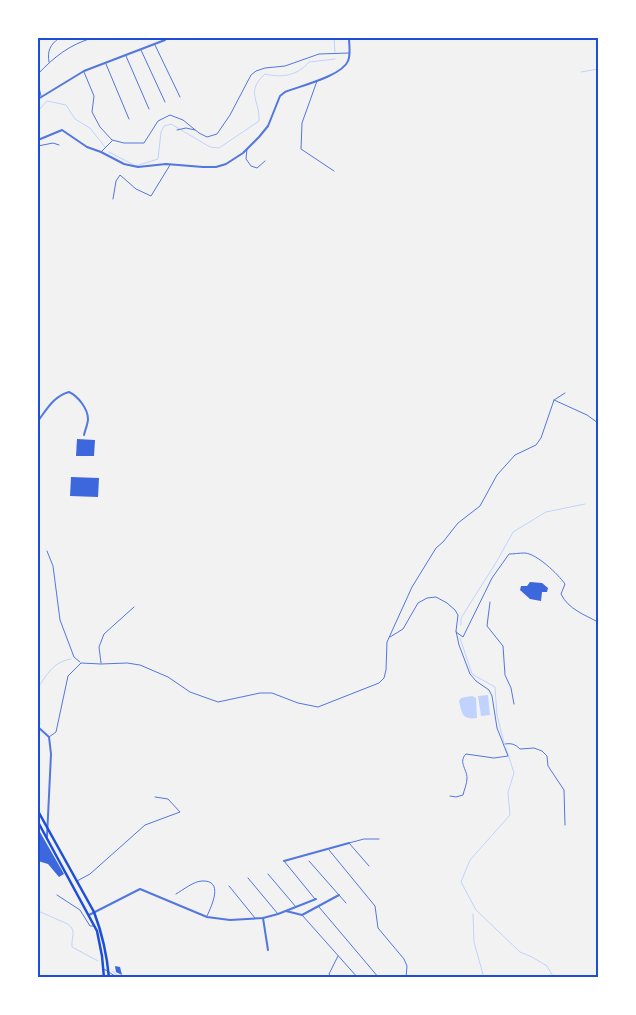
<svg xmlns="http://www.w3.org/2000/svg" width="636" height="1015" font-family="'Titillium Web',sans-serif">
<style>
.water{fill:#bfd3fe}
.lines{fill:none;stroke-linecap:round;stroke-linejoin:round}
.stream{stroke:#bfd3fe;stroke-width:1}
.building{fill:#3d67dc}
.service{stroke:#5277de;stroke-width:1}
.minor{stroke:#5277de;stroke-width:2}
.secondary{stroke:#1d4ed8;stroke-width:2.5}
.neatline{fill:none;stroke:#1d4ed8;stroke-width:2}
</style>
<rect width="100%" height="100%" fill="#f2f2f2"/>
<g class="water">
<polygon points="488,695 490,715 481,716 478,696"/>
<path d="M472 696 476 698 477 718C462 720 462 714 459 701L461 698Z"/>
</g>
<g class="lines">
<g class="stream">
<polyline points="334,38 335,52"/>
<polyline points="581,72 598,69"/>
<polyline points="38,111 47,101 66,105 75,119 90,128 105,147"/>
<path d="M109 152 136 166 158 159 161 132 164 126 171 124 210 147 219 148 259 121C260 100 245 92 265 74 282 78 297 76 309 62L335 59"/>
<polyline points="461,625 461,618 497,561 513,532 546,512 585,504"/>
<polyline points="460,638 472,674 495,687 497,715 504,743"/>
<path d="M38 688C46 675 54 661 71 659"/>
<polyline points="38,707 40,724"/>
<polyline points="38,733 38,731"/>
<polyline points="506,748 514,773 508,792 510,815 470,860 461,882 476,910 520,952 532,957 547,966 554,978"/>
<path d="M38 911 68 924C77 931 71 937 72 947L98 961"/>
<polyline points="473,914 474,942 484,978"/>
<polyline points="112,971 121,978"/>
</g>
</g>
<g class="building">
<polygon points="77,439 95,440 94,456 76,456"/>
<polygon points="71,477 99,478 98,497 70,496"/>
<polygon points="530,582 542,583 548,588 547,592 542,592 541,601 530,599 520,590 521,586 527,586"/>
<polygon points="40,832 64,874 59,877 48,864 38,861 38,834"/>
<polygon points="115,966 120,967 122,975 116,972"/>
</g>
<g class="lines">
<g class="service">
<polyline points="155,45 180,97"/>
<polyline points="141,50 165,102"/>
<polyline points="126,56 149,109"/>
<path d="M49 62C47 51 50 45 59 38"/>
<polyline points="106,64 129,119"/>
<polyline points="84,72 94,96 92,112 100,127 112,140"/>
<path d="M38 74C54 57 69 45 92 38"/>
<polyline points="317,81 302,123 301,149 334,171"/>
<polyline points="38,83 41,96"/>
<polyline points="177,130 186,128 195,130"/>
<polyline points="112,140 124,143 144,143 158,121 170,115 183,120 199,133 207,137 217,134 230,115 251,75 256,71 265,68 285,66 319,54 349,53"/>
<polyline points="38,146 53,143 59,145"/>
<polyline points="247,149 246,159 251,166 257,168 265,161"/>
<polyline points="101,152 112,141"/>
<polyline points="113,199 116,181 120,175 136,189 151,196 170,165"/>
<polyline points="554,400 587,415 598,423"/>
<polyline points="598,479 598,481"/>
<polyline points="47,551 53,566 60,620 74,657 80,662"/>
<polyline points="490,602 487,626 503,646 505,675 511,688 514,704"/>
<path d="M456 632 463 637 492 578 509 554C514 554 519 553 525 553 537 554 558 574 565 584L561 594C568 609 585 615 598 622"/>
<path d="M390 637 403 629 418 603 427 598 436 597 447 603 455 610 458 615 456 631 459 645 470 674 476 681 489 690 492 696 497 728 508 756 494 758 466 754C458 762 467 769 467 778 467 784 464 790 463 795L456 797 450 796"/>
<polyline points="101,663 99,647 104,634 134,607"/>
<polyline points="49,737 56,732 68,676 81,663 101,664 127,663 140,665 168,677 190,692 218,702 260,693 272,693 298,703 318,707 379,683 384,678 386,670 387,642 412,587 436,548 443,542 458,523 480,506 497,475 515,455 536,445 541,438 554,400 565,393"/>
<path d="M505 744C511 743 515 744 520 749L534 748 542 751 547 756 548 766 564 790 565 825"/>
<polyline points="329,850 375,906 378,928 404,959 407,966 406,978"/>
<polyline points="284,861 315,899"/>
<polyline points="309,861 346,903"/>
<polyline points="369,866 349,843 364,839 379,839"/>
<polyline points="268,874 296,907"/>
<polyline points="248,878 278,914"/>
<polyline points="77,881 90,874 145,825 180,812 168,799 155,797"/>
<polyline points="229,886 255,918"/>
<path d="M176 894C183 890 194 881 202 881 224 880 212 905 207 916"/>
<polyline points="57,895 80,910 90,926 94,926"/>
<polyline points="319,907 379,978"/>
<polyline points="302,915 358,978"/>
<polyline points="104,969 118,978"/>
<polyline points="332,978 329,974 338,956"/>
</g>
<g class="minor">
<polyline points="38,99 84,71 165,40"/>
<path d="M38 140 62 130 87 147 101 152 124 164 138 167 166 164 203 167H216L226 164 243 153 259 137 268 126 280 96 285 92C300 86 342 76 348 61 351 54 349 45 349 38"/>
<path d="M38 421C47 409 54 396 69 392 78 396 88 409 88 419 88 424 85 430 84 435"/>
<polyline points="38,727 49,737 51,754 47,837"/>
<polyline points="284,861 349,843"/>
<polyline points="286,911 302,915 339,895"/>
<polyline points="89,915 140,889 207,917 230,920 263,918 278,914 316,899"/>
<polyline points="263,918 268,950"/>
</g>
<g class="secondary">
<path d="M38 811 94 912C102 933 107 955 109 978"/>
<polyline points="38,822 97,931 102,956 104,978"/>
</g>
</g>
<rect width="636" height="1015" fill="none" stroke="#ffffff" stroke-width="78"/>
<rect x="39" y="39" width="558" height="937" class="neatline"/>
</svg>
